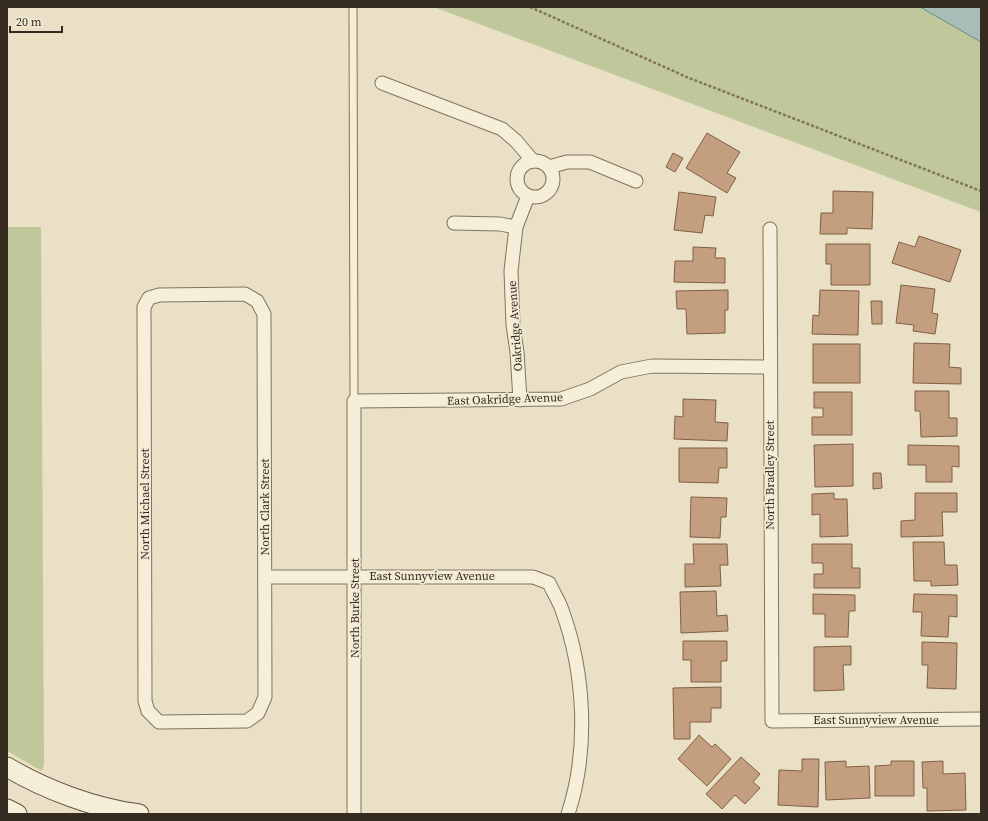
<svg xmlns="http://www.w3.org/2000/svg" width="988" height="821" font-family="'Source Serif 4',serif">
<style>
.green{fill:#c0c79b}
.water{fill:#a7beb8;stroke:#6e8b85}
.building{fill:#c49f7f;stroke:#805f45}
.lines{fill:none;stroke-linecap:round;stroke-linejoin:round}
.service-casing{stroke:#83735d;stroke-width:9}
.minor-casing{stroke:#83735d;stroke-width:15}
.secondary-casing{stroke:#655440;stroke-width:21}
.path{stroke:#83735d;stroke-width:2.5;stroke-dasharray:3 2;stroke-linecap:butt}
.service{stroke:#f5eed8;stroke-width:7}
.minor{stroke:#f5eed8;stroke-width:13}
.secondary{stroke:#f5eed8;stroke-width:19}
.labels{text-anchor:middle;dominant-baseline:central;stroke-width:3.5;stroke-linejoin:round;paint-order:stroke}
.street-label{font-size:12px;fill:#352b20;stroke:#f2ebd4}
</style>
<rect width="100%" height="100%" fill="#eae0c6"/>
<g class="green">
<polygon points="434,7 981,7 981,212"/>
<polygon points="7,227 41,227 44,764 42,771 7,751"/>
</g>
<polygon class="water" points="920,7 981,7 981,42"/>
<g class="building">
<polygon points="707,133 740,152 727,173 736,178 727,193 686,168"/>
<polygon points="673,153 683,158 675,172 666,167"/>
<polygon points="833,191 873,192 872,229 847,228 847,234 820,234 821,213 833,213"/>
<polygon points="679,192 716,197 713,216 705,215 702,233 674,230"/>
<polygon points="919,236 961,250 950,282 892,263 899,242 915,247"/>
<polygon points="826,244 870,244 870,285 831,285 831,264 826,264"/>
<polygon points="693,247 716,248 715,258 725,258 725,283 674,282 675,261 693,261"/>
<polygon points="901,285 935,289 932,313 938,314 935,334 913,331 914,325 896,323"/>
<polygon points="728,290 728,310 725,310 725,333 687,334 686,309 677,309 676,291"/>
<polygon points="820,290 859,291 858,335 812,334 813,315 819,316"/>
<polygon points="871,301 882,301 882,324 872,324"/>
<polygon points="914,343 950,344 949,367 961,368 961,384 913,383"/>
<rect x="813" y="344" width="47" height="39"/>
<polygon points="915,391 949,391 949,418 957,418 957,436 921,437 920,411 915,411"/>
<polygon points="814,392 852,392 852,435 812,435 812,417 823,417 823,408 814,408"/>
<polygon points="683,399 716,400 715,422 728,423 727,441 674,439 675,416 683,417"/>
<polygon points="853,444 853,486 815,487 814,445"/>
<polygon points="908,445 959,446 959,467 952,466 952,482 926,482 926,465 908,465"/>
<polygon points="679,448 727,448 727,468 719,468 718,483 679,482"/>
<polygon points="873,473 881,473 882,488 873,489"/>
<polygon points="834,493 834,499 847,499 848,536 820,537 820,514 812,515 812,494"/>
<polygon points="915,493 957,493 957,512 942,512 943,536 901,537 901,521 915,520"/>
<polygon points="691,497 727,498 726,517 721,517 720,538 690,537"/>
<polygon points="913,542 944,542 945,565 957,565 958,585 931,586 931,581 914,581"/>
<polygon points="693,544 727,544 728,565 720,565 721,586 685,587 685,564 694,564"/>
<polygon points="812,544 852,544 852,568 860,568 860,588 814,588 814,574 823,574 823,563 812,563"/>
<polygon points="716,591 717,616 727,615 728,631 681,633 680,592"/>
<polygon points="813,594 855,595 855,611 849,611 848,637 825,637 825,614 813,614"/>
<polygon points="914,594 957,595 957,617 949,616 948,637 921,636 922,612 913,612"/>
<polygon points="683,641 727,641 727,661 721,661 721,682 691,682 691,660 683,660"/>
<polygon points="922,642 957,643 956,689 927,688 928,665 922,665"/>
<polygon points="851,646 851,665 843,665 844,690 814,691 814,647"/>
<polygon points="721,687 721,708 711,708 711,722 690,722 690,739 674,739 673,688"/>
<polygon points="699,735 712,747 715,744 731,759 707,786 678,759"/>
<polygon points="741,757 760,774 753,782 760,788 745,804 735,795 722,809 706,794"/>
<polygon points="802,759 819,759 818,807 778,805 779,770 802,771"/>
<polygon points="846,761 846,767 869,766 870,798 826,800 825,762"/>
<polygon points="891,761 914,761 914,796 875,796 875,766 891,765"/>
<polygon points="943,761 943,774 965,773 966,810 927,811 927,788 923,788 922,762"/>
</g>
<g class="lines">
<defs>
<polyline id="service" points="353,7 354,401"/>
<g id="minor">
<polyline points="382,83 502,129 516,141 533,161"/>
<circle cx="535" cy="179" r="18"/>
<polyline points="549,167 567,162 590,162 636,181"/>
<polyline points="454,223 500,224 516,227"/>
<polyline points="770,229 772,721 981,719"/>
<polygon points="245,294 257,301 264,314 265,697 258,713 247,721 159,722 148,711 145,701 144,307 149,298 159,295"/>
<polyline points="520,400 517,352 513,325 511,271 516,227 528,196"/>
<path d="M266 577H533L549 583C553 592 559 601 562 610 585 673 589 750 568 814"/>
<polyline points="354,814 354,401 561,399 590,389 621,372 652,366 769,367"/>
</g>
<g id="secondary">
<path d="M7 767C46 790 94 808 139 814"/>
<polyline points="7,809 17,814"/>
</g>
</defs>
<use href="#service" class="service-casing"/>
<use href="#minor" class="minor-casing"/>
<use href="#secondary" class="secondary-casing"/>
<polyline class="path" points="530,7 689,78 981,191"/>
<use href="#service" class="service"/>
<use href="#minor" class="minor"/>
<use href="#secondary" class="secondary"/>
</g>
<g class="labels">
<g class="street-label">
<text transform="translate(515 326) rotate(-94)">Oakridge Avenue</text>
<text transform="translate(505 399) rotate(-2)">East Oakridge Avenue</text>
<text transform="translate(770 475) rotate(-90)">North Bradley Street</text>
<text transform="translate(145 504) rotate(-90)">North Michael Street</text>
<text transform="translate(265 507) rotate(-90)">North Clark Street</text>
<text x="432" y="576">East Sunnyview Avenue</text>
<text transform="translate(355 608) rotate(-90)">North Burke Street</text>
<text x="876" y="720">East Sunnyview Avenue</text>
</g>
</g>
<rect width="988" height="821" fill="none" stroke="#352b20" stroke-width="16"/>
<path d="M10 26v6h52v-6" fill="none" stroke="#352b20" stroke-width="2"/>
<text x="16" y="26" font-size="12" fill="#352b20" stroke="#f2ebd4" stroke-width="3" paint-order="stroke">20 m</text>
</svg>
